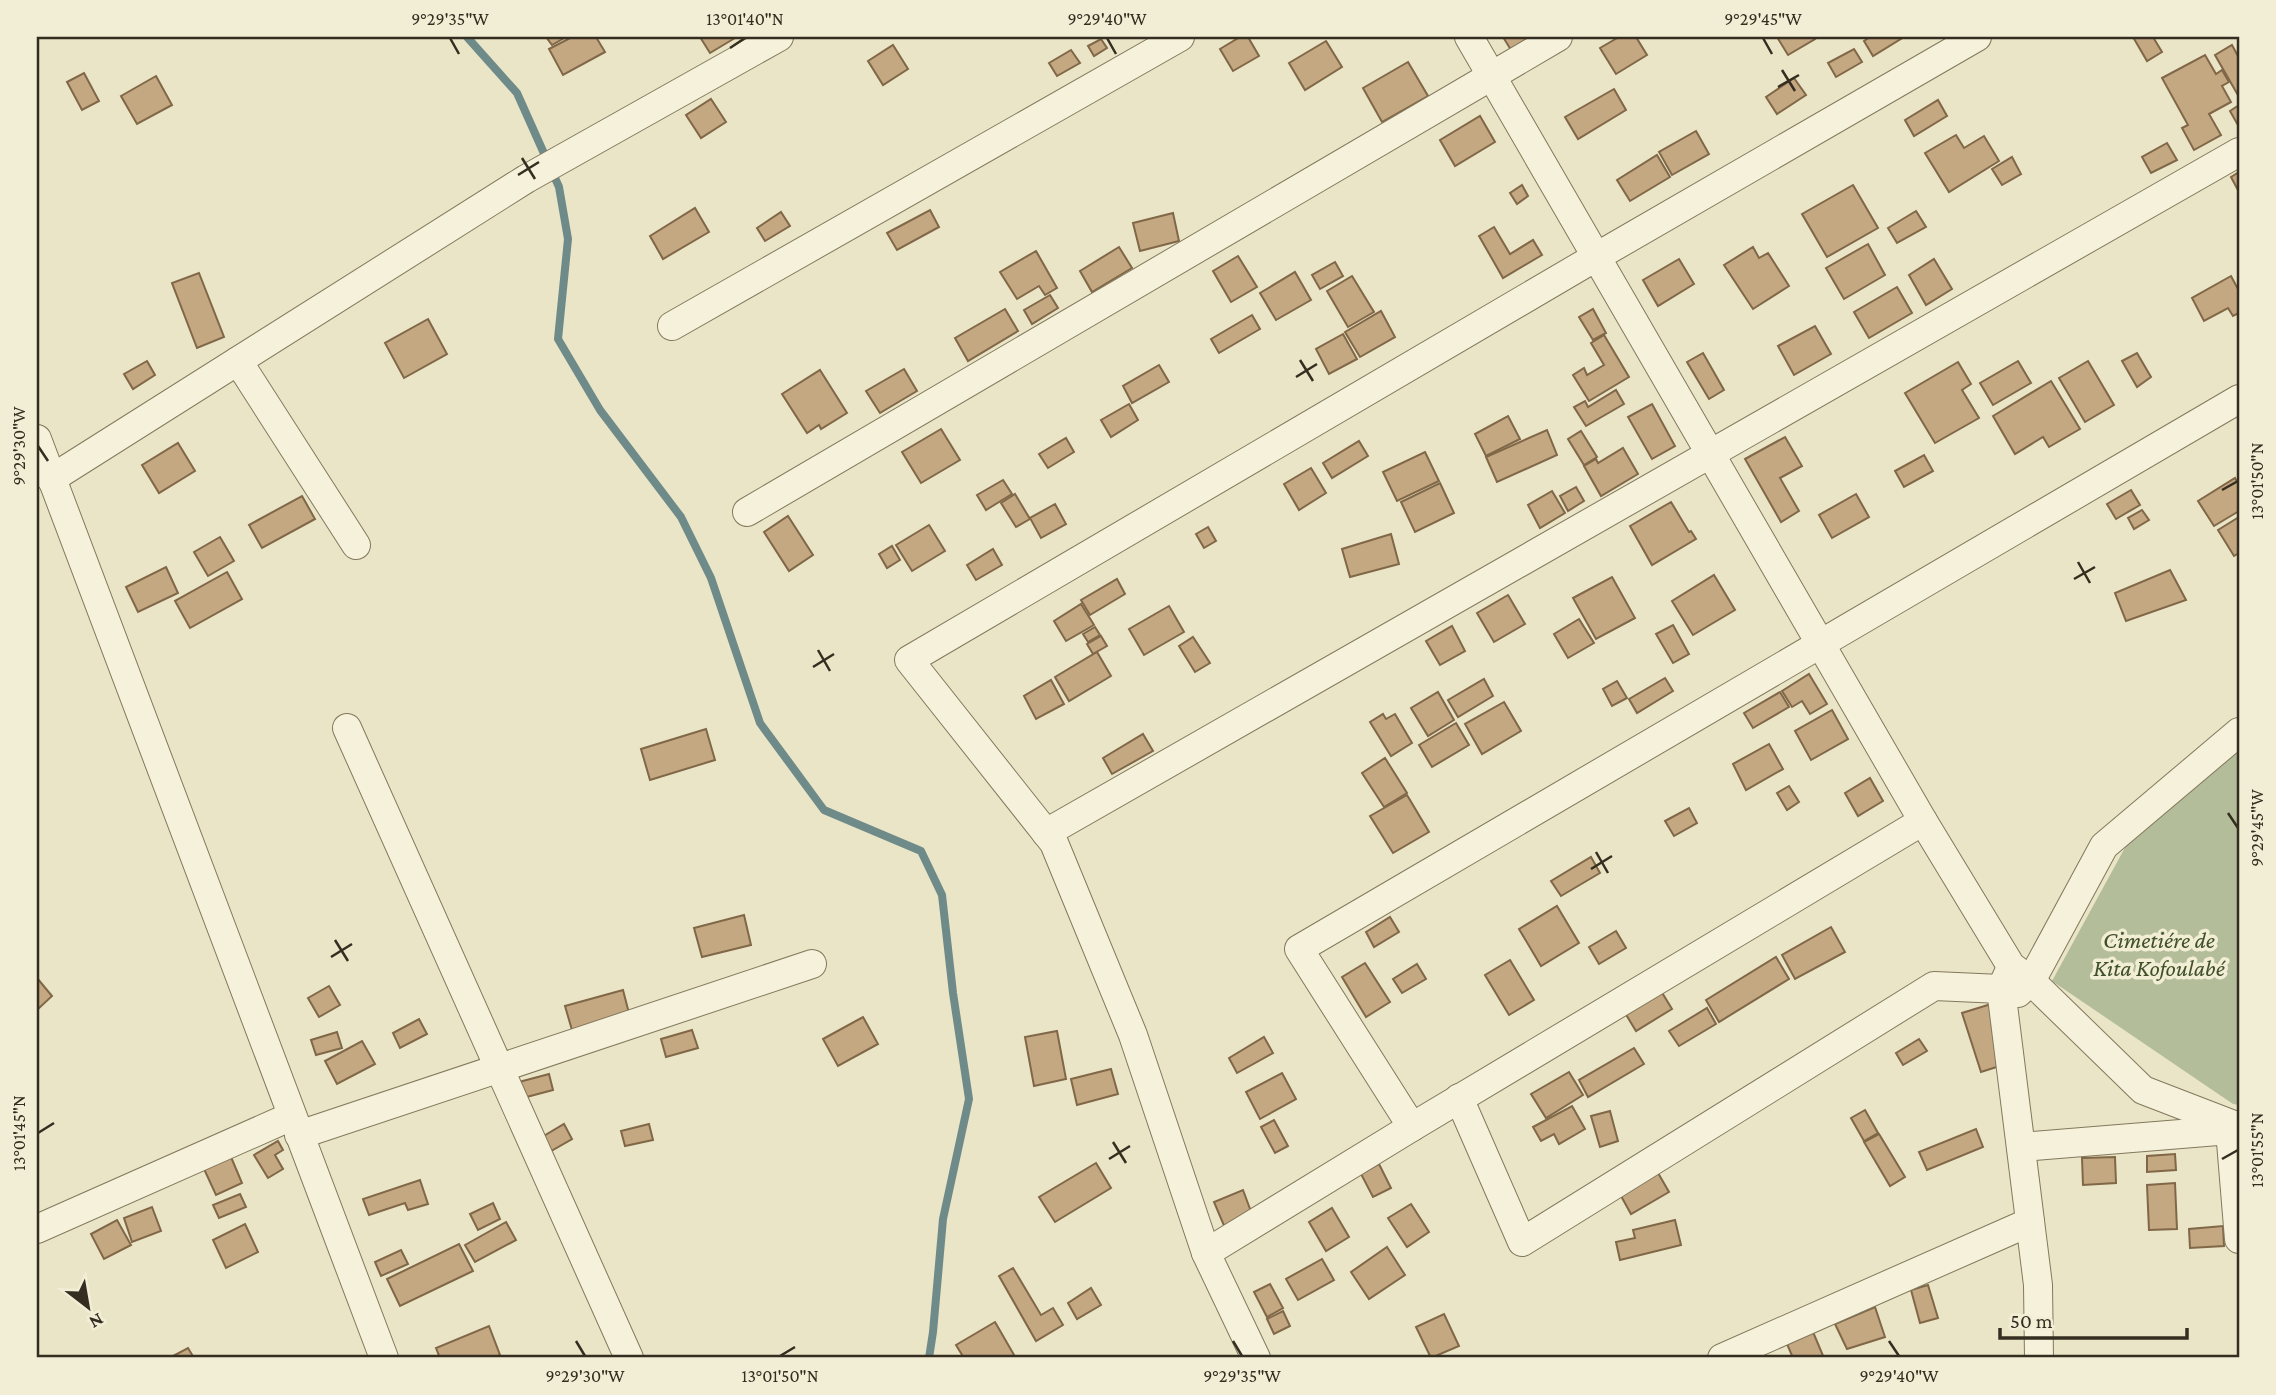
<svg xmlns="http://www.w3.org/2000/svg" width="2276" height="1395" font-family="'Crimson Pro',serif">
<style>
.cemetery{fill:#b3bd9a}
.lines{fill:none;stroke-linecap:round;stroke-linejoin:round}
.stream{stroke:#6f8b89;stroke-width:8}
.building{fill:#c4a881;stroke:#806747;stroke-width:2}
.street-casing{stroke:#83785e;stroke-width:30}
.street{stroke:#f5f1da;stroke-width:28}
.ticks{fill:none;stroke:#352e20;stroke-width:2.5}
.labels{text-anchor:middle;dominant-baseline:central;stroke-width:7;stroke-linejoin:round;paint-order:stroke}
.park-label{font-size:24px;font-style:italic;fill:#405029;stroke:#f2eed6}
.neatline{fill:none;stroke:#352e20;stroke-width:2.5}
.ticks-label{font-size:18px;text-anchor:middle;fill:#352e20}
</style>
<rect width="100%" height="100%" fill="#eae5c7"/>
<polygon class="cemetery" points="2239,749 2239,1105 2233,1104 2052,981 2127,844"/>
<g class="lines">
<polyline class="stream" points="467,37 517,93 559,187 568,239 558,339 600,410 681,517 711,578 760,723 824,810 921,851 942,895 953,993 969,1099 943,1219 933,1332 929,1358"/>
</g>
<g class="building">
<polygon points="546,37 566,37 552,45"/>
<polygon points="572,37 596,37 605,52 563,75 549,49"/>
<polygon points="700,37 735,37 735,38 710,53"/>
<polygon points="1240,37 1248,37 1259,56 1233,71 1220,49"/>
<polygon points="1503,37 1533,37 1511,50"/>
<polygon points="1619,37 1636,37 1647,55 1616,74 1600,48"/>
<polygon points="1777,37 1814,37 1815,39 1788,55"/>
<polygon points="1870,37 1904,37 1873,56 1864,41"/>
<polygon points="2133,37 2153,37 2162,52 2147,61"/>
<polygon points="1101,39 1107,48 1094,56 1088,46"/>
<polygon points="1326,41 1342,67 1305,90 1289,63"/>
<polygon points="893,45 908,69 883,85 868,61"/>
<polygon points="2232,45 2239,58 2239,97 2215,55"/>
<polygon points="1854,49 1862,62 1836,77 1828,63"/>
<polygon points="1071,50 1080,63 1057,76 1049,63"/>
<polygon points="2205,55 2216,74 2222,70 2229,82 2222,86 2231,102 2209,114 2221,135 2194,150 2182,128 2188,125 2162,78"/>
<polygon points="1408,62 1428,96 1382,122 1363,88"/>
<polygon points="84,73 99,101 82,110 67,82"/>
<polygon points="156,76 172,105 137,124 121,96"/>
<polygon points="1794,78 1806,95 1777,114 1766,97"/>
<polygon points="1614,89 1626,110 1578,139 1565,117"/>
<polygon points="711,99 726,122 701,138 686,115"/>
<polygon points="1938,100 1947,116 1914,136 1905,120"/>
<polygon points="2239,105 2239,127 2230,111"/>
<polygon points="1480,116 1495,142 1455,166 1440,140"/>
<polygon points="1696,131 1709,154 1672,175 1659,152"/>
<polygon points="1956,135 1964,148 1984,136 1999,161 1949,192 1925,153"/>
<polygon points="2167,143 2177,160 2151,173 2142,157"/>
<polygon points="1657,155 1670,177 1630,201 1617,180"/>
<polygon points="2012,157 2021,174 2002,185 1992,169"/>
<polygon points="2239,172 2239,192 2231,177"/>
<polygon points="1522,185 1528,196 1517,204 1510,193"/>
<polygon points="1853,185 1878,228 1827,257 1802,214"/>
<polygon points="695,208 709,232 663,259 650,236"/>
<polygon points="930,210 939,227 897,250 887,233"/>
<polygon points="1916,211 1926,227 1897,243 1888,228"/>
<polygon points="781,212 790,226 765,241 757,228"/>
<polygon points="1173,213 1179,241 1140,251 1133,223"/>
<polygon points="1494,227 1510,254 1533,240 1542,255 1503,278 1479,236"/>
<polygon points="1868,244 1885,275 1844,299 1826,268"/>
<polygon points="1119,247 1132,268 1092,292 1080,271"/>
<polygon points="1753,247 1759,258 1768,253 1789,286 1753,309 1724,265"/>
<polygon points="1036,251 1057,288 1045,295 1039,286 1017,299 1000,272"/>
<polygon points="1238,256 1257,287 1231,302 1213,271"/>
<polygon points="1679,259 1694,284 1658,306 1643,280"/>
<polygon points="1934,259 1952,289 1926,305 1909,275"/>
<polygon points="1335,262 1343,276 1320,289 1312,275"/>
<polygon points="1295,272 1311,300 1276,320 1260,293"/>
<polygon points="199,273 224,337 197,348 172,283"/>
<polygon points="1352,276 1374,312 1348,327 1327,291"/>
<polygon points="2231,276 2239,291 2239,313 2233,316 2228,308 2204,321 2192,298"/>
<polygon points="1897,287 1912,313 1869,338 1854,312"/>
<polygon points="1050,295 1058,308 1032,324 1024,310"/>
<polygon points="1005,309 1018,331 968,361 955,338"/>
<polygon points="1593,309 1606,333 1593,340 1579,317"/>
<polygon points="1381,311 1395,337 1360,357 1345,332"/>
<polygon points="1252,315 1260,329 1219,353 1211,339"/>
<polygon points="428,319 447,354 404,378 385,343"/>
<polygon points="1815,326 1831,354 1794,375 1778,346"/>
<polygon points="1343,334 1357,359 1329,374 1316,349"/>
<polygon points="1604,335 1629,377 1589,401 1573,375 1584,368 1587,375 1604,365 1591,343"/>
<polygon points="1703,353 1724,390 1709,399 1687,362"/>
<polygon points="2137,353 2151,377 2137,387 2122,361"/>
<polygon points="147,361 155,375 133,389 124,374"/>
<polygon points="2018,361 2031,383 1993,405 1980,383"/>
<polygon points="2088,361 2114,405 2085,422 2059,378"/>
<polygon points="1958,362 1971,384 1962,390 1979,418 1935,443 1905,393"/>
<polygon points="1159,365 1169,382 1132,403 1123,386"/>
<polygon points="904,369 917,391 880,413 866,391"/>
<polygon points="820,370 847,413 821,429 819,425 807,433 782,394"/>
<polygon points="2051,381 2080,429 2049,447 2043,437 2015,454 1993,416"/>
<polygon points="1616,390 1624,404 1586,426 1574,407 1585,401 1588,407"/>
<polygon points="1129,404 1138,420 1111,437 1101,420"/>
<polygon points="1652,404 1675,446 1652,459 1628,417"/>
<polygon points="1508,416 1520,439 1486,456 1475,434"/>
<polygon points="941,429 960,460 921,483 902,452"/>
<polygon points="1547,430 1557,455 1497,482 1486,457"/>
<polygon points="1581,431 1597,457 1584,465 1568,439"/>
<polygon points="1785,437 1802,466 1780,478 1799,511 1781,522 1745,459"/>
<polygon points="1066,438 1074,452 1048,468 1039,454"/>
<polygon points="1359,441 1368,456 1332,478 1323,463"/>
<polygon points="178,443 195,471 159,493 142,465"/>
<polygon points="1623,448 1638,474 1601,496 1584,466 1596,459 1598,463"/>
<polygon points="1425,452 1439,481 1397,501 1383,472"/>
<polygon points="1924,455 1933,471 1904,487 1895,471"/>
<polygon points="1311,468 1326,493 1299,510 1284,484"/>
<polygon points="2235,478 2239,485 2239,511 2214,526 2198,501"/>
<polygon points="1003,480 1012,494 986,510 977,495"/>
<polygon points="1440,483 1454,513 1415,532 1401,502"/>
<polygon points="1576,487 1584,501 1568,511 1560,496"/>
<polygon points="2131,490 2140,505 2116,519 2107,504"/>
<polygon points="1552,491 1565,513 1540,528 1528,505"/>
<polygon points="1015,494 1030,519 1016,527 1001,503"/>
<polygon points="1856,494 1869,517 1832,538 1819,515"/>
<polygon points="302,496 315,519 262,548 249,525"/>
<polygon points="1671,502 1689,532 1691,531 1696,539 1652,565 1630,526"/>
<polygon points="1055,504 1066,524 1041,538 1030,518"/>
<polygon points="2142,510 2149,520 2134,529 2128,518"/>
<polygon points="788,516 813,555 789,571 764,532"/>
<polygon points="2239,517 2239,553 2234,556 2218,530"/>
<polygon points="929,525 945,551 912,571 896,545"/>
<polygon points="1208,527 1216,541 1204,548 1196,534"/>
<polygon points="1391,534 1399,564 1350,577 1342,549"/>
<polygon points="220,537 234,561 208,576 194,552"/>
<polygon points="892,546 900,560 887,568 879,554"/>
<polygon points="993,549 1002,565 976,580 967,565"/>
<polygon points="166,567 178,593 138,612 126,587"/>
<polygon points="2170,570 2186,600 2126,621 2115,593"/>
<polygon points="227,572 242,599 190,628 175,601"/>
<polygon points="1714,575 1735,610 1693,635 1672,601"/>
<polygon points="1612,577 1635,618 1596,639 1573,598"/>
<polygon points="1117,579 1125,594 1090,615 1081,600"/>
<polygon points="1508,595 1525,624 1494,642 1477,613"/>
<polygon points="1081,604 1094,625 1066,641 1054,621"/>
<polygon points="1169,606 1184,632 1144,655 1129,629"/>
<polygon points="1579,619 1594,643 1568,658 1554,634"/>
<polygon points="1673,625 1689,654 1673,663 1656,634"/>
<polygon points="1452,626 1465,651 1440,665 1426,641"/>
<polygon points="1095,627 1100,635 1088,642 1083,634"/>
<polygon points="1101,636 1107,646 1093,654 1087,644"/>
<polygon points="1193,637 1210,663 1195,672 1179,646"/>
<polygon points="1097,652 1111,676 1069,701 1055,677"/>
<polygon points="1809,674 1827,704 1810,714 1802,701 1792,707 1782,691"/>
<polygon points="1665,678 1673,691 1637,713 1629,699"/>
<polygon points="1484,679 1493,696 1458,717 1448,700"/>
<polygon points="1051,680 1064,704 1036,719 1024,696"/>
<polygon points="1617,681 1627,698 1612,706 1603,689"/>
<polygon points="1438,692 1454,720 1428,736 1411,708"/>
<polygon points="1780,692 1789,707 1753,728 1744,713"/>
<polygon points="1504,702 1521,731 1482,754 1465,724"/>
<polygon points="1832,710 1848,739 1811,760 1795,731"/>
<polygon points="1383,714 1386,719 1395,714 1412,743 1391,756 1370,722"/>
<polygon points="1456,723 1469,745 1432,767 1419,745"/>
<polygon points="706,729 715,760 650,780 641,749"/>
<polygon points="1143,734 1153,751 1112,774 1103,758"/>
<polygon points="1769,744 1783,769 1746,790 1733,764"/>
<polygon points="1385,758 1407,793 1384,807 1362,773"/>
<polygon points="1870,778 1883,801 1858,816 1845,793"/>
<polygon points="1789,786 1799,802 1787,810 1777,793"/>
<polygon points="1407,795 1429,832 1393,853 1370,816"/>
<polygon points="1689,808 1697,823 1674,836 1665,821"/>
<polygon points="1591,857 1600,873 1561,896 1551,881"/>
<polygon points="1557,906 1579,943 1541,966 1519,929"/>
<polygon points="744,915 751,945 702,957 694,928"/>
<polygon points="1390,917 1399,932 1374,947 1366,932"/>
<polygon points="1831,927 1845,952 1795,979 1782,955"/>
<polygon points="1616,931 1626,948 1599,964 1589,947"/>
<polygon points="1776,957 1789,979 1719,1022 1706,1000"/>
<polygon points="1510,960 1534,1000 1509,1015 1485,975"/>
<polygon points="1365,963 1390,1002 1366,1017 1342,977"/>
<polygon points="1417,964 1426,979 1402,993 1393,979"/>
<polygon points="37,978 52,996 37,1010"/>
<polygon points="329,986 340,1005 319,1017 308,998"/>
<polygon points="1658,986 1672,1009 1636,1031 1622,1008"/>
<polygon points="623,990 631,1021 574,1037 565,1006"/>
<polygon points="1991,1004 2009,1063 1981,1072 1962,1013"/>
<polygon points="1707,1008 1716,1024 1679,1046 1669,1031"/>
<polygon points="863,1017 878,1044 838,1066 823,1039"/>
<polygon points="419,1019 427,1034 400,1048 393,1033"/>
<polygon points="692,1030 698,1048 666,1057 661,1039"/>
<polygon points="1057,1031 1066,1079 1034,1086 1025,1037"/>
<polygon points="337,1032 342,1048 316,1055 311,1040"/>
<polygon points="1264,1037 1273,1053 1237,1073 1229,1058"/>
<polygon points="1919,1039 1927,1051 1903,1065 1896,1053"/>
<polygon points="362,1041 375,1064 337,1084 325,1061"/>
<polygon points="1634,1048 1644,1064 1588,1097 1579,1080"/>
<polygon points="1111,1069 1118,1094 1077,1105 1071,1079"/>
<polygon points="1569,1072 1583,1095 1546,1118 1531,1094"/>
<polygon points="1282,1073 1296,1099 1260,1119 1246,1092"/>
<polygon points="549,1074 553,1090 523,1098 519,1082"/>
<polygon points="1572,1106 1585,1129 1559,1144 1554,1134 1541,1141 1533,1127"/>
<polygon points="1865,1110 1878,1133 1864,1141 1851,1118"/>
<polygon points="1610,1111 1618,1141 1600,1147 1591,1116"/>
<polygon points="1274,1120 1288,1146 1275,1153 1261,1127"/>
<polygon points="564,1124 572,1139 546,1154 537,1140"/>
<polygon points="649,1124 653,1140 625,1146 621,1131"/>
<polygon points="1976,1129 1983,1147 1927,1170 1919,1152"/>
<polygon points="1879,1134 1905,1177 1890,1186 1864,1142"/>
<polygon points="278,1141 283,1150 275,1155 283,1169 268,1178 254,1155"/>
<polygon points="2175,1154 2176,1170 2147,1172 2147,1156"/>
<polygon points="231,1157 242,1183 216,1195 204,1169"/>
<polygon points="2115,1157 2116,1183 2083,1185 2082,1158"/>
<polygon points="1096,1163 1111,1188 1055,1222 1039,1197"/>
<polygon points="1379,1164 1391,1188 1373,1197 1361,1174"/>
<polygon points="1654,1166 1669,1192 1631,1214 1616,1187"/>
<polygon points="420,1180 428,1204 408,1210 405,1203 369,1215 363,1199"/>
<polygon points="2175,1183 2177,1229 2149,1230 2147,1185"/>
<polygon points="1243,1190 1253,1217 1225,1228 1214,1202"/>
<polygon points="240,1194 246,1207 219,1218 213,1205"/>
<polygon points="493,1203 500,1219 478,1230 470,1214"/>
<polygon points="1411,1204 1429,1232 1407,1247 1388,1218"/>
<polygon points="152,1207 161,1231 132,1242 124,1218"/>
<polygon points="1332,1208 1349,1237 1326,1251 1309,1222"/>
<polygon points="117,1220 131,1245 104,1259 91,1234"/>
<polygon points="1675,1220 1681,1245 1620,1260 1616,1242 1635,1238 1633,1230"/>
<polygon points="506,1222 516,1240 475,1262 465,1245"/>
<polygon points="245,1224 258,1252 226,1268 213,1240"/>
<polygon points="2223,1226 2224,1246 2190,1248 2189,1229"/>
<polygon points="459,1244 473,1271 400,1306 387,1279"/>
<polygon points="1387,1247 1405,1275 1369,1299 1351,1272"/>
<polygon points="401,1250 408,1264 381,1276 375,1262"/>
<polygon points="1322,1259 1334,1280 1298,1300 1286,1279"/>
<polygon points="1013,1268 1041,1315 1053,1308 1063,1325 1036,1341 999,1276"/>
<polygon points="1270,1284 1283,1308 1267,1317 1254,1292"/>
<polygon points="1928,1285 1938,1318 1920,1323 1911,1290"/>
<polygon points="1091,1288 1101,1305 1077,1319 1068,1303"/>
<polygon points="1875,1307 1885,1337 1847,1349 1835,1324"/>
<polygon points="1283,1311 1290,1326 1274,1334 1267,1319"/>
<polygon points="1444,1314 1459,1346 1431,1358 1416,1327"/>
<polygon points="995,1322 1014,1355 1009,1358 964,1358 956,1345"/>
<polygon points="489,1326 500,1355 492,1358 440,1358 436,1348"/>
<polygon points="1813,1332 1824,1358 1793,1358 1787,1344"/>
<polygon points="188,1348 194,1358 174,1358 173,1356"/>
</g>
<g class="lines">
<defs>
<g id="street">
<polyline points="1469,37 1923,821 2011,966 2031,981 2143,1090 2239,1127"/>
<polyline points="672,326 1180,37"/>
<polyline points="238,361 356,545"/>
<polyline points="37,439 384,1358"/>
<polyline points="51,479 526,179 779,37"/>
<polyline points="747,512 1558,37"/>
<polyline points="347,728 629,1358"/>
<polyline points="1046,833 2239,152"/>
<polyline points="2009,972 2001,989 2038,1285 2039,1358"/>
<polyline points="2018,993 2031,981 2104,846 2239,732"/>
<polyline points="1459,1098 1522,1242 1934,986 2001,989"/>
<polyline points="1412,1127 1299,949 2239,399"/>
<polyline points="2230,1130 2239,1239"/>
<polyline points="299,1135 812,964"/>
<polyline points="2021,1147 2230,1130 2237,1132"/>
<polyline points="37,1229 292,1116"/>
<polyline points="1206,1253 1412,1127 1923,821"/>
<polyline points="1256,1358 1206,1253 1133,1035 1054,843 909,660 1596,257 1977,37"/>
<polyline points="1722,1358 2030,1222"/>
</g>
</defs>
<use href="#street" class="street-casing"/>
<use href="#street" class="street"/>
</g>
<path class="ticks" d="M450 38 459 54M1107 38 1116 54M1763 38 1772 54M730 48 745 38M1782 70 1795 91M1778 87 1799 75M522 158 535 179M518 175 539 162M1300 360 1313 381M1296 377 1317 364M38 446 48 461M2222 490 2238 481M2078 562 2090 583M2074 579 2095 567M818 650 830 671M813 667 834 654M2228 813 2238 828M1596 852 1608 873M1591 869 1612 856M335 940 348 961M331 957 352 944M38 1133 54 1123M1113 1142 1126 1163M1109 1159 1130 1146M2222 1159 2238 1150M576 1341 585 1356M1233 1341 1242 1356M1889 1341 1899 1356M780 1356 795 1347"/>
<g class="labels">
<g class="park-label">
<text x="2159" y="939">Cimetiére de<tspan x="2159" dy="28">Kita Kofoulabé</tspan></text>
</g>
</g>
<rect width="2276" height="1395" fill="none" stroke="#f2eed6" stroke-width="77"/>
<g transform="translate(88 1307) rotate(149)" stroke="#f2eed6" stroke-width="5" paint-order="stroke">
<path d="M0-5L12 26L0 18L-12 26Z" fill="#352e20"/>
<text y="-10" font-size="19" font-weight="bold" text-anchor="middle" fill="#352e20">N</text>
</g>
<path d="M2000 1328v10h187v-10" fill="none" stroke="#352e20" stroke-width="3.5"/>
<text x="2010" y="1328" font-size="21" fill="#352e20" stroke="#f2eed6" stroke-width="5" paint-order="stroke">50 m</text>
<rect x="38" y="38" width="2200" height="1318" class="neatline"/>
<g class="ticks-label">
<text x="450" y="25">9°29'35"W</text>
<text x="745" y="25">13°01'40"N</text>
<text x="1107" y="25">9°29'40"W</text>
<text x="1763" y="25">9°29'45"W</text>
<text transform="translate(19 446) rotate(-90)" y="6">9°29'30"W</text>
<text transform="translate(2257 481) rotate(-90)" y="6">13°01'50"N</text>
<text transform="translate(2257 828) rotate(-90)" y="6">9°29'45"W</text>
<text transform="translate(19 1133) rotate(-90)" y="6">13°01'45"N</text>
<text transform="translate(2257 1150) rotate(-90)" y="6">13°01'55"N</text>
<text x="585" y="1382">9°29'30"W</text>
<text x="780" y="1382">13°01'50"N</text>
<text x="1242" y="1382">9°29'35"W</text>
<text x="1899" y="1382">9°29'40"W</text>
</g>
</svg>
